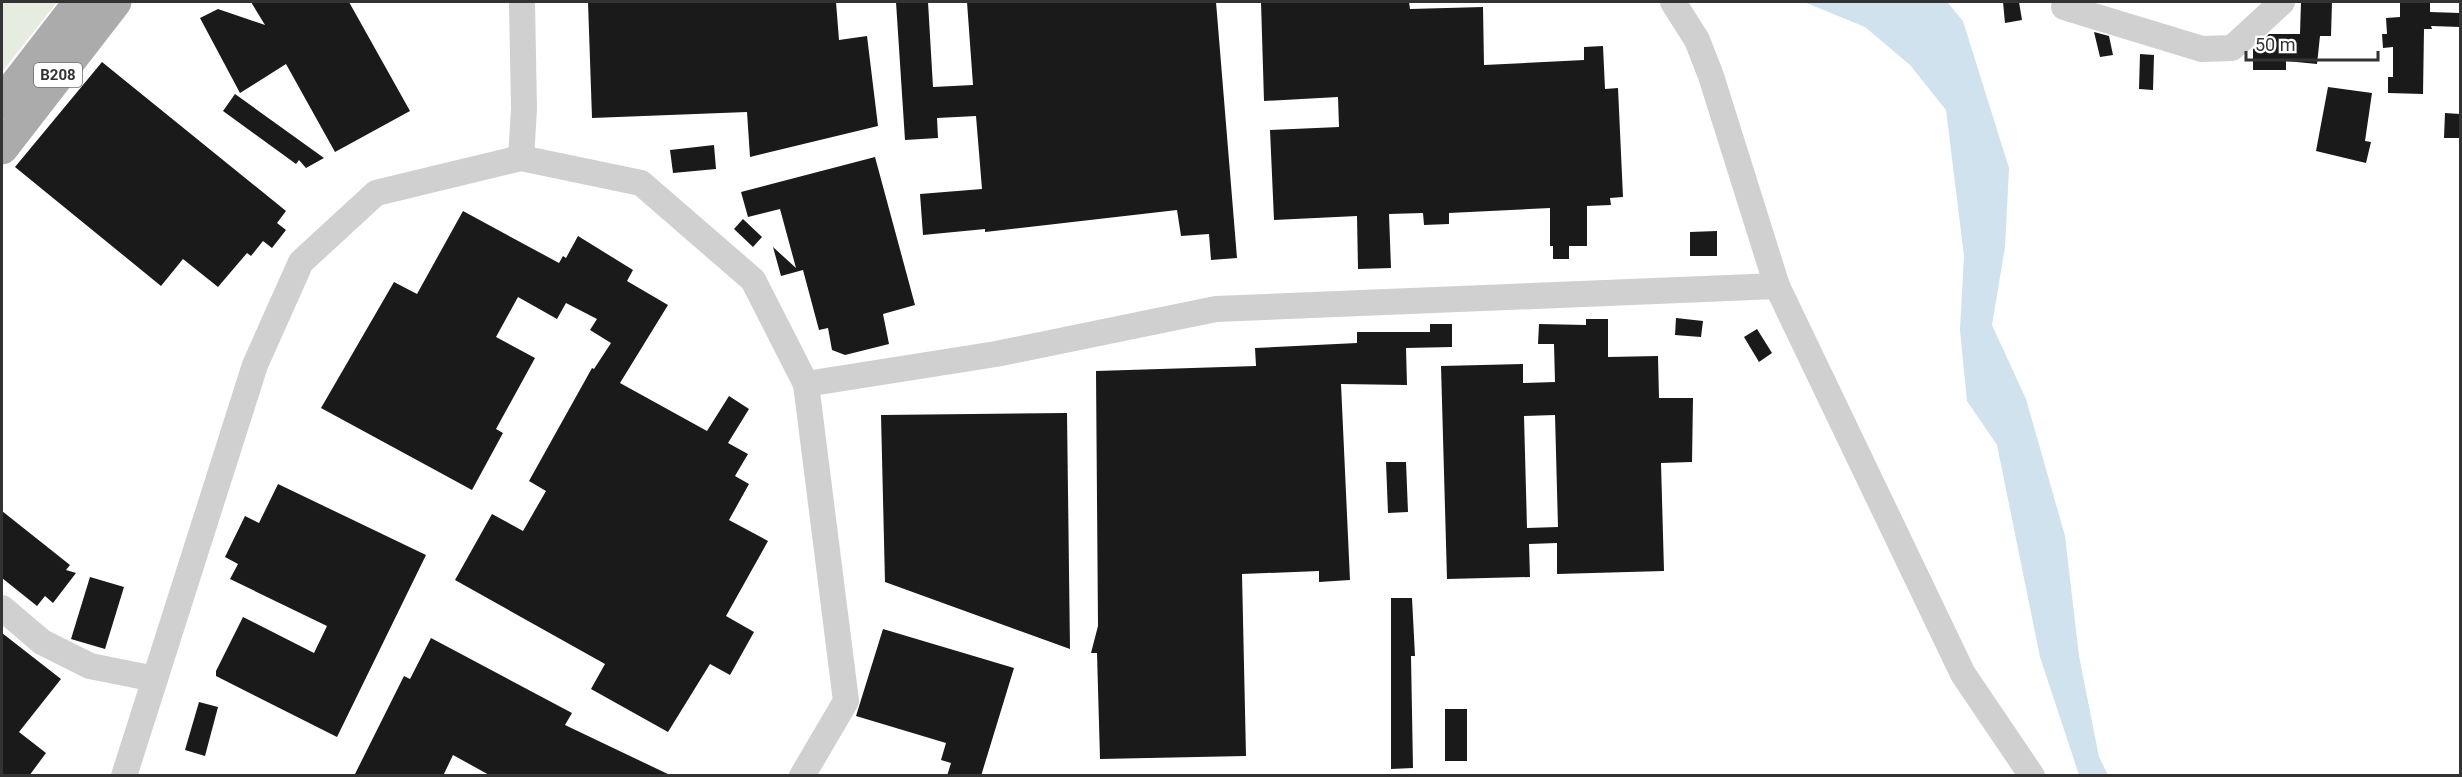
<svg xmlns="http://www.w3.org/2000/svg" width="2462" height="777" font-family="Roboto,sans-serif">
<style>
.green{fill:#e6ecdf}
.water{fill:#cfe2ee}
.building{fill:#1a1a1a;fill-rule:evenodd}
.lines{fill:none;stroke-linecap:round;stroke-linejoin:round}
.minor{stroke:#d0d0d0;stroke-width:26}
.major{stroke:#ababab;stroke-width:33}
.labels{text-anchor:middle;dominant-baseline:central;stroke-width:6;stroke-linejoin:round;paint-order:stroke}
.shield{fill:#fff;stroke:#707070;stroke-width:1.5}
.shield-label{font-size:15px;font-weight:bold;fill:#333}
</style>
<rect width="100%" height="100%" fill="#fff"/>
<polygon class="green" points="2,2 57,2 2,72"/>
<polygon class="water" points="1804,2 1947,2 1963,21 2009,168 2005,247 1992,325 2026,399 2065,536 2079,656 2099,757 2108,775 2079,775 2040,657 1997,445 1967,401 1960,330 1964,256 1946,110 1910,65 1865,27"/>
<g class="building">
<polygon points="251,2 349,2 410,111 335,152 286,64 240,93 200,18 218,9 265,25"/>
<polygon points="588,2 836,2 839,40 867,36 878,126 750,157 747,112 592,118"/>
<polygon points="896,2 928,2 933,87 973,85 967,2 1216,2 1237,258 1211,260 1209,234 1181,236 1177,210 985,232 985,229 923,235 920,194 982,189 976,116 937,118 938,138 905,140"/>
<polygon points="1261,2 1409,2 1410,9 1483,7 1484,65 1584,60 1584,47 1603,46 1605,89 1618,88 1623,197 1610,198 1611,205 1587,206 1587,246 1569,246 1569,259 1553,259 1553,246 1550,246 1550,208 1449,213 1449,224 1424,225 1423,213 1389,214 1391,268 1358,269 1357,216 1274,220 1270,130 1339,127 1338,97 1264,101"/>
<polygon points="2003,2 2019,2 2022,20 2005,23"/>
<polygon points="2301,2 2332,2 2331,36 2320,36 2317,64 2286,61 2286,70 2253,70 2253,49 2262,45 2262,41 2269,34 2300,34"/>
<polygon points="2400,2 2430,2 2430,12 2460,13 2460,27 2431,26 2432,29 2424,29 2423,94 2388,93 2388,77 2393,77 2393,47 2383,48 2382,34 2387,34 2386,18 2400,17"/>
<polygon points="2094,32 2109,36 2113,55 2100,57"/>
<polygon points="2140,54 2154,55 2153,90 2139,89"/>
<polygon points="102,62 286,211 277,223 286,230 272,248 263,241 251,256 247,253 218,287 183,259 161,286 15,167"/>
<polygon points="2328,87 2372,93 2365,141 2371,142 2366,163 2316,151"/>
<polygon points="235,94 324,158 306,168 299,160 296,164 223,111"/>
<polygon points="2445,113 2460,114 2460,138 2444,138"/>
<polygon points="714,145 716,169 673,173 670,150"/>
<polygon points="875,157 915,305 883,314 889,344 845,355 832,350 828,328 819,330 803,270 781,276 773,247 796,268 780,209 748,217 741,192"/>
<polygon points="463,211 559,263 563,256 566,258 578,236 633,270 627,281 668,305 620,383 707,431 729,396 749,409 728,443 748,454 735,476 749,484 729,520 768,541 726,616 754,632 730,675 710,664 668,732 591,689 605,664 455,580 492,514 523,531 546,491 529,481 592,368 594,369 611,343 590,330 597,319 566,303 557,319 518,297 496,337 535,358 496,429 503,433 472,490 321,408 394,282 417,294"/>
<polygon points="743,219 762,237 753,247 734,229"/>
<polygon points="1717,231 1717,256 1690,256 1690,232"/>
<polygon points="1676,318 1703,321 1701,337 1675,335"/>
<path d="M1586 319H1608V357L1658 356 1659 398H1693L1692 462 1661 463 1664 571 1557 574V543L1529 544 1530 577 1447 579 1441 366 1523 364V383L1555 382 1554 344H1538L1539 324 1586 325ZM1555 415 1558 527 1527 528 1524 416Z"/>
<polygon points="1430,324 1452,324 1452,347 1406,348 1407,385 1341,384 1350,580 1319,582 1319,571 1242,574 1246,756 1100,759 1097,653 1091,653 1098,626 1096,371 1256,366 1255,348 1357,343 1357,332 1430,332"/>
<polygon points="1757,329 1772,353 1759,362 1744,337"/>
<polygon points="1067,413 1070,649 885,582 881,415"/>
<polygon points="1386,462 1406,462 1408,512 1388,513"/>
<polygon points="278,484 426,555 337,737 216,676 216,671 243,617 314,653 327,626 230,579 238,564 225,557 245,516 259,523"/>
<polygon points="2,511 70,565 66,570 76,573 53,603 45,596 37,606 2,578"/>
<polygon points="90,577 124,587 105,649 71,639"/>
<polygon points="1391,598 1412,598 1415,656 1411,656 1413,768 1391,769"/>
<polygon points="883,629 1014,668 981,776 947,776 951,763 941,760 946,743 856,716"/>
<polygon points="2,633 61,679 19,732 46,753 29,776 2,776"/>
<polygon points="431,638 572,713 565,725 672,776 491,776 453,755 443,776 354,776 404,676 410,679"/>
<polygon points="199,702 218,707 205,756 185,750"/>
<rect x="1445" y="709" width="22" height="52"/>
</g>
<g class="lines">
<g class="minor">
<polyline points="1673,2 1697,40 1711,76 1777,286 1963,674 2032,776"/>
<polyline points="2064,7 2202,49 2232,48 2282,2"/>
<polyline points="521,158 524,109 522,2"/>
<polyline points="806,384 996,354 1216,309 1777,286"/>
<polyline points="2,608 42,642 90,666 155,679"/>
<polyline points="124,776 255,365 301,262 376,193 521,158 641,183 753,280 806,384 846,701 802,776"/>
</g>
<g class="major">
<polyline points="2,103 80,2"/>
<polyline points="2,148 115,2"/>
</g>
</g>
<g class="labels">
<rect class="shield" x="34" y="63" width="48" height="24" rx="4.5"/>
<g class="shield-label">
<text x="58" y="75">B208</text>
</g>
</g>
<rect width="2462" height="777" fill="none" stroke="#333333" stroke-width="6"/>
<path d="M2246 51v9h132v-9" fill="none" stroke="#333333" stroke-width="3"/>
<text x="2255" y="51" font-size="18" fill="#333333" stroke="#ffffff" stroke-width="4.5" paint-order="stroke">50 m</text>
</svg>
